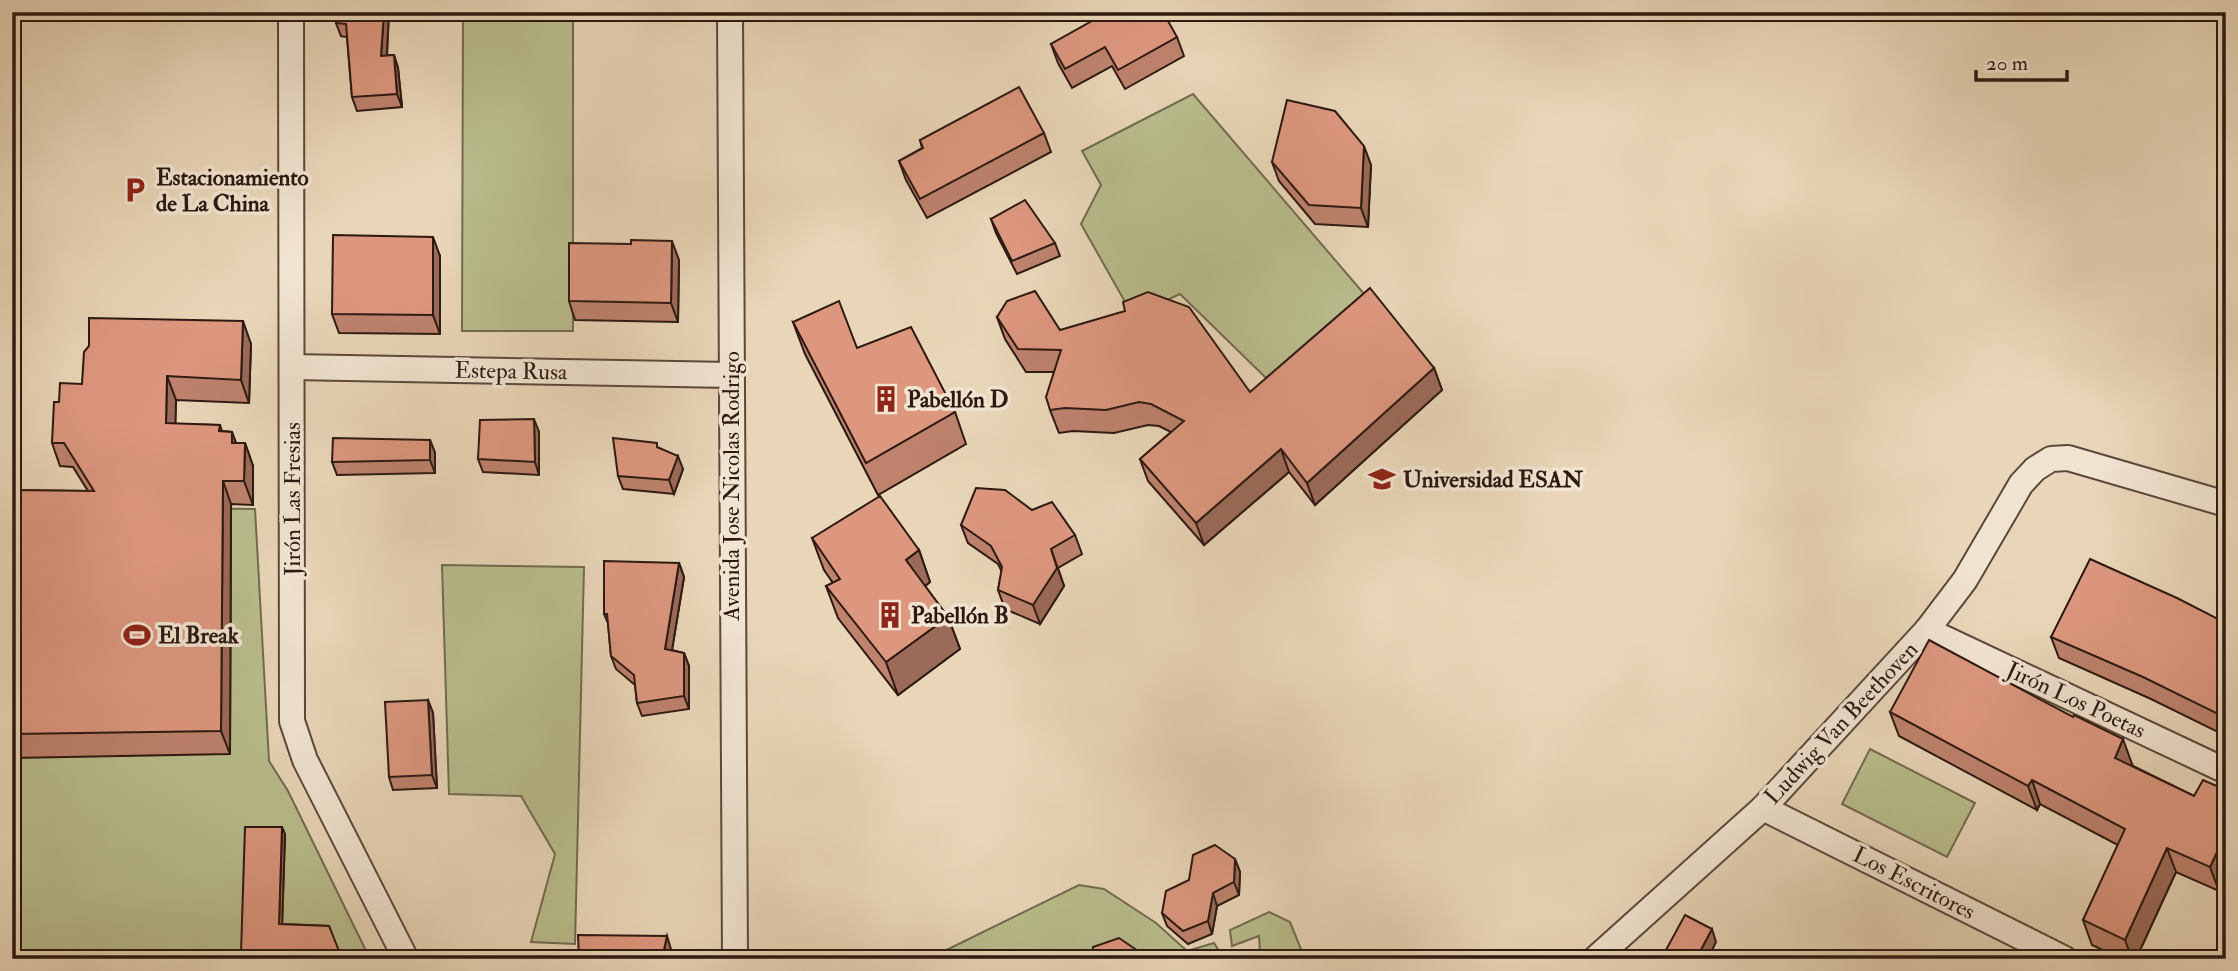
<svg xmlns="http://www.w3.org/2000/svg" width="2238" height="971" font-family="'IM FELL Double Pica',serif">
<style>
.green{fill:#b9bd8d;stroke:#726b50;stroke-width:2}
.lines{fill:none;stroke-linecap:round;stroke-linejoin:round}
.minor-casing{stroke:#5b483c;stroke-width:28}
.minor{stroke:#f1e4d1;stroke-width:24}
.wall{fill:#be826d;stroke:#2c1912;stroke-width:2}
.shaded-wall{fill:#9b6a59;stroke:#2c1912;stroke-width:2}
.building{fill:#dd977f;stroke:#2c1912;stroke-width:2}
.labels{text-anchor:middle;dominant-baseline:central;stroke-width:7;stroke-linejoin:round;paint-order:stroke}
.poi-label{font-size:23px;font-weight:bold;fill:#2c1912;stroke:#f1e4d1;text-anchor:start}
.street-label{font-size:23px;fill:#2c1912;stroke:#f1e4d1}
</style>
<rect width="100%" height="100%" fill="#e9d6b8"/>
<filter id="stains"><feTurbulence type="fractalNoise" baseFrequency=".00286" numOctaves="4"/><feColorMatrix values="0 0 0 0 .2 0 0 0 0 .09 0 0 0 0 .02 0 0 0 .5 -.17"/></filter>
<radialGradient id="worn" r=".72"><stop offset=".6" stop-color="#630" stop-opacity="0"/><stop offset="1" stop-color="#630" stop-opacity=".3"/></radialGradient>
<g class="green">
<polygon points="463,12 573,12 573,331 462,331"/>
<polygon points="1193,94 1371,302 1267,379 1180,294 1133,316 1081,224 1101,185 1082,151"/>
<polygon points="12,506 255,509 269,761 288,791 369,957 368,959 12,959"/>
<polygon points="442,565 584,567 575,944 531,942 555,854 521,796 449,794"/>
<polygon points="1870,749 1975,803 1947,857 1842,804"/>
<polygon points="1079,885 1104,889 1156,923 1187,951 1214,943 1224,959 928,959"/>
<polygon points="1269,912 1290,922 1305,959 1253,959 1260,951 1259,936 1232,946 1230,930"/>
</g>
<g class="lines">
<defs>
<g id="minor">
<polyline points="291,12 292,721 305,760 406,959"/>
<polyline points="730,12 735,959"/>
<polyline points="292,367 731,375"/>
<polyline points="1927,630 2226,771"/>
<polyline points="1763,808 2065,959"/>
<polyline points="1595,959 1763,808 1927,630 1965,580 2021,484 2035,469 2051,459 2068,458 2226,504"/>
</g>
</defs>
<use href="#minor" class="minor-casing"/>
<use href="#minor" class="minor"/>
</g>
<g class="wall">
<polygon points="337,12 389,12 387,55 394,55 398,68 402,107 357,111 352,97 347,37 341,36 336,23"/>
<polygon points="1177,37 1184,56 1125,89 1112,66 1072,88 1058,63 1051,44"/>
<polygon points="1044,133 1051,152 927,218 906,180 899,161 922,148 920,140"/>
<polygon points="1272,162 1371,165 1368,227 1315,224 1279,181"/>
<polygon points="991,219 1055,243 1060,256 1017,274 996,233"/>
<polygon points="631,244 679,260 678,322 575,320 569,301"/>
<polygon points="440,256 440,334 339,333 332,314"/>
<polygon points="997,317 1060,330 1250,392 1434,368 1442,390 1315,505 1289,472 1204,545 1148,481 1140,459 1171,432 1159,426 1148,425 1114,433 1073,431 1059,433 1050,410 1054,372 1026,372 1005,339"/>
<polygon points="793,322 857,348 955,412 966,444 878,495 805,354"/>
<polygon points="251,344 249,403 176,400 175,424 220,425 222,431 232,432 236,443 245,443 253,466 253,505 231,504 230,754 12,758 12,490 88,491 73,467 60,466 52,443 59,402 82,384 89,346"/>
<polygon points="539,432 539,475 483,472 478,459"/>
<polygon points="430,440 435,453 435,473 337,475 332,462"/>
<polygon points="659,448 683,469 674,494 623,489 618,476"/>
<polygon points="1032,510 1075,535 1082,554 1058,568 1064,586 1040,624 1005,609 998,590 1002,572 998,564 968,543 961,525"/>
<polygon points="812,538 919,550 930,582 925,586 948,617 960,649 898,695 838,618 826,586 833,583 824,570"/>
<polygon points="679,563 684,577 672,650 684,653 689,666 689,709 642,716 637,703 635,685 616,669 611,656 608,623 604,614"/>
<polygon points="2226,623 2226,736 2151,699 2059,658 2051,637"/>
<polygon points="428,700 433,713 437,788 393,790 389,777"/>
<polygon points="1890,712 2132,764 2131,765 2194,796 2226,790 2226,876 2219,891 2176,872 2136,959 2122,959 2092,945 2083,920 2118,845 2040,804 2037,810 1899,736"/>
<polygon points="285,834 282,924 329,926 341,959 243,959 241,953"/>
<polygon points="1235,859 1240,872 1239,895 1217,906 1212,934 1188,944 1167,926 1162,913"/>
</g>
<g class="shaded-wall">
<polygon points="384,12 389,12 386,69 381,56"/>
<polygon points="394,55 398,68 402,107 397,94"/>
<polygon points="1364,146 1371,165 1368,227 1361,208"/>
<polygon points="433,237 440,256 440,334 433,315"/>
<polygon points="672,241 679,260 678,322 671,303"/>
<polygon points="243,321 251,344 249,403 241,380"/>
<polygon points="1434,368 1442,390 1315,505 1307,483"/>
<polygon points="167,376 176,400 175,447 166,423"/>
<polygon points="534,419 539,432 539,475 535,462"/>
<polygon points="232,432 240,455 232,443"/>
<polygon points="430,440 435,453 435,473 430,460"/>
<polygon points="245,443 253,466 253,505 244,481"/>
<polygon points="1281,449 1289,472 1204,545 1196,523"/>
<polygon points="678,456 683,469 674,494 669,480"/>
<polygon points="223,481 231,504 230,754 221,731"/>
<polygon points="1051,549 1064,586 1040,624 1033,605"/>
<polygon points="919,550 930,582 918,592 906,560"/>
<polygon points="679,563 684,577 670,662 665,649"/>
<polygon points="948,617 960,649 898,695 886,662"/>
<polygon points="684,653 689,666 689,709 684,696"/>
<polygon points="428,700 433,713 437,788 432,775"/>
<polygon points="2226,703 2226,732 2220,715"/>
<polygon points="2123,739 2132,764 2124,782 2115,758"/>
<polygon points="2032,780 2040,804 2037,810 2028,786"/>
<polygon points="282,827 285,834 282,931 279,924"/>
<polygon points="2226,833 2226,876 2219,891 2210,867"/>
<polygon points="2167,848 2176,872 2136,959 2132,959 2125,940"/>
<polygon points="1235,859 1240,872 1239,895 1234,882"/>
<polygon points="1213,893 1217,906 1212,934 1208,921"/>
<polygon points="1712,929 1716,942 1708,959 1696,959"/>
<polygon points="667,936 671,949 669,959 662,959"/>
</g>
<g class="building">
<polygon points="337,12 384,12 381,56 394,55 397,94 352,97 346,24 336,23"/>
<polygon points="1108,12 1163,12 1177,37 1118,70 1105,47 1065,69 1051,44"/>
<polygon points="1019,87 1044,133 920,199 899,161 923,148 920,140"/>
<polygon points="1287,100 1335,111 1364,146 1361,208 1309,205 1272,162"/>
<polygon points="1025,200 1055,243 1012,261 991,219"/>
<polygon points="333,235 433,237 433,315 332,314"/>
<polygon points="631,240 672,241 671,303 569,301 569,243 631,244"/>
<polygon points="1370,288 1434,368 1307,483 1281,449 1196,523 1140,459 1184,421 1151,404 1139,402 1106,410 1065,408 1050,410 1046,397 1061,350 1018,349 997,317 1007,301 1035,291 1060,330 1125,311 1123,302 1148,292 1189,307 1250,392"/>
<polygon points="839,301 857,348 911,327 955,412 866,463 793,322"/>
<polygon points="89,318 243,321 241,380 167,376 166,423 220,425 219,431 232,432 232,443 245,443 244,481 223,481 221,731 12,734 12,490 94,491 64,443 52,443 54,402 59,402 60,383 82,384 84,352 89,346"/>
<polygon points="534,419 535,462 478,459 480,420"/>
<polygon points="333,438 430,440 430,460 332,462"/>
<polygon points="613,438 657,443 657,447 678,456 669,480 618,476"/>
<polygon points="976,488 1005,490 1032,510 1052,502 1075,535 1051,549 1057,568 1033,605 998,590 1002,567 991,546 961,525"/>
<polygon points="880,496 919,550 906,560 948,617 886,662 826,586 840,579 812,538"/>
<polygon points="2090,559 2177,598 2226,623 2226,703 2220,715 2143,677 2051,637"/>
<polygon points="604,561 679,563 665,649 684,653 684,696 637,703 634,675 611,656 607,614 604,614"/>
<polygon points="1929,640 2073,717 2074,715 2123,739 2115,758 2194,796 2203,780 2226,790 2226,833 2210,867 2167,848 2125,940 2083,920 2125,829 2032,780 2028,786 1890,712"/>
<polygon points="428,700 432,775 389,777 385,702"/>
<polygon points="245,827 282,827 279,924 329,926 341,956 241,953"/>
<polygon points="1215,845 1235,859 1234,882 1213,893 1208,921 1183,931 1162,913 1166,891 1189,880 1193,855"/>
<polygon points="1685,915 1712,929 1696,959 1661,959"/>
<polygon points="578,935 667,936 662,959 579,959"/>
<polygon points="1119,938 1141,953 1141,959 1092,959 1093,947"/>
</g>
<defs>
<symbol id="parking-bare" viewBox="-9 -9 18 18"><path d="M-3.5-5.5H1a3.5 3.5 0 0 1 0 7H-1V5.5H-3.5ZM-1-3.4V-.6H.8a1.4 1.4 0 0 0 0-2.8Z" fill="#8f2418" stroke="#f1e4d1" stroke-width="2.5" paint-order="stroke"/></symbol>
<symbol id="building-bare" viewBox="-9 -9 18 18"><path d="M-4-6H4V6H1V3H-1V6H-4ZM-2.5-4.3h1.7v1.8h-1.7ZM.8-4.3h1.7v1.8H.8ZM-2.5-1h1.7V.8h-1.7ZM.8-1h1.7V.8H.8Z" fill="#8f2418" stroke="#f1e4d1" stroke-width="2.5" paint-order="stroke"/></symbol>
<symbol id="university-bare" viewBox="-9 -9 18 18"><path d="M0-5L7-2L0 1L-7-2ZM-4 1L0 2.5L4 1V4Q0 6-4 4Z" fill="#8f2418" stroke="#f1e4d1" stroke-width="2.5" paint-order="stroke"/></symbol>
<symbol id="stadium-bare" viewBox="-9 -9 18 18"><path d="M0-5a6.5 5 0 1 0 0 10a6.5 5 0 1 0 0-10ZM-3.5-1.8h7v3.6h-7Z" fill="#8f2418" stroke="#f1e4d1" stroke-width="2.5" paint-order="stroke"/></symbol>
</defs>
<g fill-rule="evenodd">
<use href="#parking-bare" x="116" y="171" width="38" height="38"/>
<use href="#building-bare" x="867" y="380" width="38" height="38"/>
<use href="#university-bare" x="1363" y="460" width="38" height="38"/>
<use href="#building-bare" x="871" y="596" width="38" height="38"/>
<use href="#stadium-bare" x="118" y="616" width="38" height="38"/>
</g>
<g class="labels">
<g class="poi-label">
<text x="156" y="177">Estacionamiento<tspan x="156" dy="26">de La China</tspan></text>
<text x="907" y="399">Pabellón D</text>
<text x="1403" y="479">Universidad ESAN</text>
<text x="911" y="615">Pabellón B</text>
<text x="158" y="635">El Break</text>
</g>
<g class="street-label">
<text transform="translate(511 371) rotate(1)">Estepa Rusa</text>
<text transform="translate(731 486) rotate(-90)">Avenida Jose Nicolas Rodrigo</text>
<text transform="translate(292 499) rotate(-90)">Jirón Las Fresias</text>
<text transform="translate(2076 700) rotate(25)">Jirón Los Poetas</text>
<text transform="translate(1841 723) rotate(-47)">Ludwig Van Beethoven</text>
<text transform="translate(1914 883) rotate(27)">Los Escritores</text>
</g>
</g>
<rect width="2238" height="971" fill="none" stroke="#e9d6b8" stroke-width="42"/>
<rect x="14" y="14" width="2210" height="943" fill="none" stroke="#2c1912" stroke-width="3.5"/>
<rect x="21" y="21" width="2196" height="929" fill="none" stroke="#2c1912" stroke-width="2"/>
<path d="M1976 70v10h91v-10" fill="none" stroke="#2c1912" stroke-width="3.5"/>
<text x="1986" y="70" font-size="21" fill="#2c1912" stroke="#f1e4d1" stroke-width="5" paint-order="stroke">20 m</text>
<rect width="100%" height="100%" filter="url(#stains)"/>
<rect width="100%" height="100%" fill="url(#worn)"/>
</svg>
